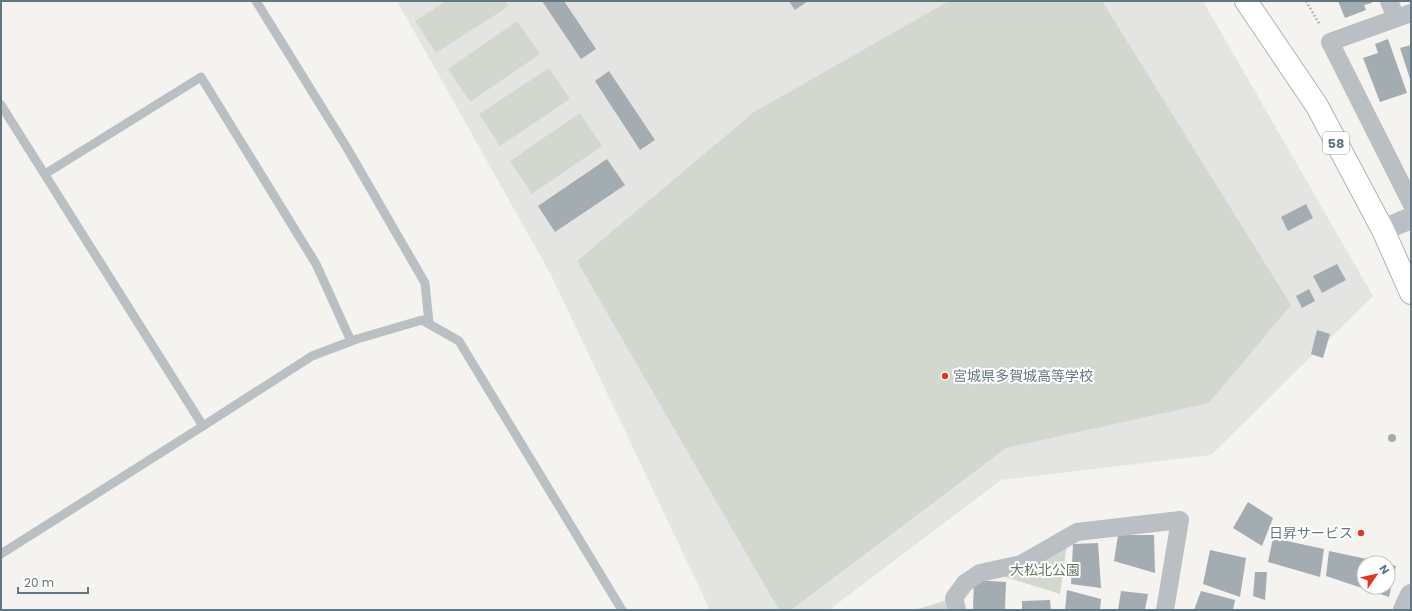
<svg xmlns="http://www.w3.org/2000/svg" width="1412" height="611" font-family="Poppins,'Noto Sans JP',sans-serif">
<style>
.built{fill:#e4e5e3}
.green{fill:#d3d8cf}
.building{fill:#a3acb0}
.lines{fill:none;stroke-linecap:round;stroke-linejoin:round}
.primary-casing{stroke:#adb3b6;stroke-width:24}
.path{stroke:#b6b9bb;stroke-width:2.5;stroke-dasharray:2 2;stroke-linecap:butt}
.service{stroke:#b9bfc2;stroke-width:9}
.minor{stroke:#b9bfc2;stroke-width:18}
.tertiary{stroke:#b9bfc2;stroke-width:22}
.primary{stroke:#fff;stroke-width:22}
.poi-dot{fill:#dd3926;stroke:#fff;stroke-width:1.5}
.labels{text-anchor:middle;dominant-baseline:central;stroke-width:4;stroke-linejoin:round;paint-order:stroke}
.shield{fill:#fff;stroke:#92a0a6;stroke-width:1}
.shield-label{font-size:13px;font-weight:bold;fill:#637780}
.poi-label{font-size:14px;fill:#637780;stroke:#fff;text-anchor:start}
.park-label{font-size:14px;fill:#697762;stroke:#fff}
</style>
<rect width="100%" height="100%" fill="#f4f3ef"/>
<polygon class="built" points="397,1 1203,1 1373,296 1211,455 1001,480 829,610 710,610 551,275"/>
<g class="green">
<polygon points="446,1 505,1 509,6 436,53 415,21"/>
<polygon points="949,1 1102,1 1291,305 1209,403 1006,448 791,610 779,610 577,261 754,112"/>
<polygon points="517,21 540,54 470,102 448,69"/>
<polygon points="549,68 570,99 500,146 479,114"/>
<polygon points="580,113 602,146 532,194 510,161"/>
<polygon points="1068,537 1060,594 986,571"/>
<polygon points="954,598 957,610 914,610"/>
</g>
<g class="building">
<polygon points="542,1 564,1 596,49 581,59"/>
<polygon points="789,1 808,1 795,10"/>
<polygon points="1338,1 1371,1 1372,3 1364,5 1366,10 1345,18"/>
<polygon points="1388,39 1407,93 1380,102 1363,58 1378,53 1375,44"/>
<polygon points="1411,45 1411,82 1400,48"/>
<polygon points="609,71 655,140 640,150 595,81"/>
<polygon points="607,159 625,185 555,232 538,206"/>
<polygon points="1306,204 1313,218 1288,231 1281,217"/>
<polygon points="1337,264 1346,280 1322,293 1313,276"/>
<polygon points="1309,289 1315,301 1302,308 1296,296"/>
<polygon points="1317,330 1330,334 1323,358 1311,354"/>
<circle cx="1392" cy="438" r="4"/>
<polygon points="1248,502 1273,518 1262,546 1233,528"/>
<polygon points="1118,535 1154,535 1155,573 1114,561"/>
<polygon points="1273,538 1324,549 1320,577 1268,562"/>
<polygon points="1098,543 1101,588 1071,584 1073,544"/>
<polygon points="1210,550 1246,558 1240,597 1203,584"/>
<polygon points="1329,551 1381,562 1364,563 1364,587 1388,587 1388,564 1396,566 1389,597 1326,576"/>
<polygon points="1255,572 1267,572 1265,600 1253,596"/>
<polygon points="974,580 1006,582 1005,610 973,610"/>
<polygon points="1067,590 1101,599 1100,610 1065,610"/>
<polygon points="1121,591 1148,594 1145,610 1118,610"/>
<polygon points="1201,591 1235,600 1233,610 1194,610"/>
<polygon points="1050,600 1051,610 1022,610 1022,601"/>
</g>
<g class="lines">
<defs>
<polyline id="primary" points="1246,1 1317,106 1383,230 1411,293"/>
</defs>
<use href="#primary" class="primary-casing"/>
<polyline class="path" points="1306,1 1320,25"/>
<g class="service">
<polyline points="256,1 347,148 425,283 429,323"/>
<polyline points="1,105 203,426 1,554"/>
<polyline points="45,174 201,77 316,264 351,341"/>
<polyline points="203,426 312,356 357,339 422,320 459,341 622,610"/>
</g>
<g class="minor">
<polyline points="1389,1 1396,18"/>
<polyline points="1411,13 1330,42 1411,203"/>
<polyline points="957,610 954,598 965,583 980,573 1021,564 1077,532 1180,520 1165,610"/>
</g>
<g class="tertiary">
<polyline points="1383,230 1411,218"/>
<polyline points="1404,610 1411,595"/>
</g>
<use href="#primary" class="primary"/>
</g>
<g class="poi-dot">
<circle cx="945" cy="376" r="4"/>
<circle cx="1361" cy="533" r="4"/>
</g>
<g class="labels">
<rect class="shield" x="1323" y="132" width="26" height="22" rx="3"/>
<g class="shield-label">
<text x="1336" y="143">58</text>
</g>
<g class="poi-label">
<text x="953" y="376">宮城県多賀城高等学校</text>
<text x="1353" y="533" text-anchor="end">日昇サービス</text>
</g>
<g class="park-label">
<text x="1045" y="570">大松北公園</text>
</g>
</g>
<rect width="1412" height="611" fill="none" stroke="#637780" stroke-width="4"/>
<g transform="translate(1376 575) rotate(56)"><circle r="19" fill="#ffffff" stroke="#c1c9cc"/>
<path d="M0-3L7 15L0 10L-7 15Z" fill="#dd3926"/>
<text y="-6" font-size="11" font-weight="bold" text-anchor="middle" fill="#637780">N</text>
</g>
<path d="M18 587v6h70v-6" fill="none" stroke="#637780" stroke-width="2"/>
<text x="24" y="587" font-size="12" fill="#637780" stroke="#ffffff" stroke-width="3" paint-order="stroke">20 m</text>
</svg>
